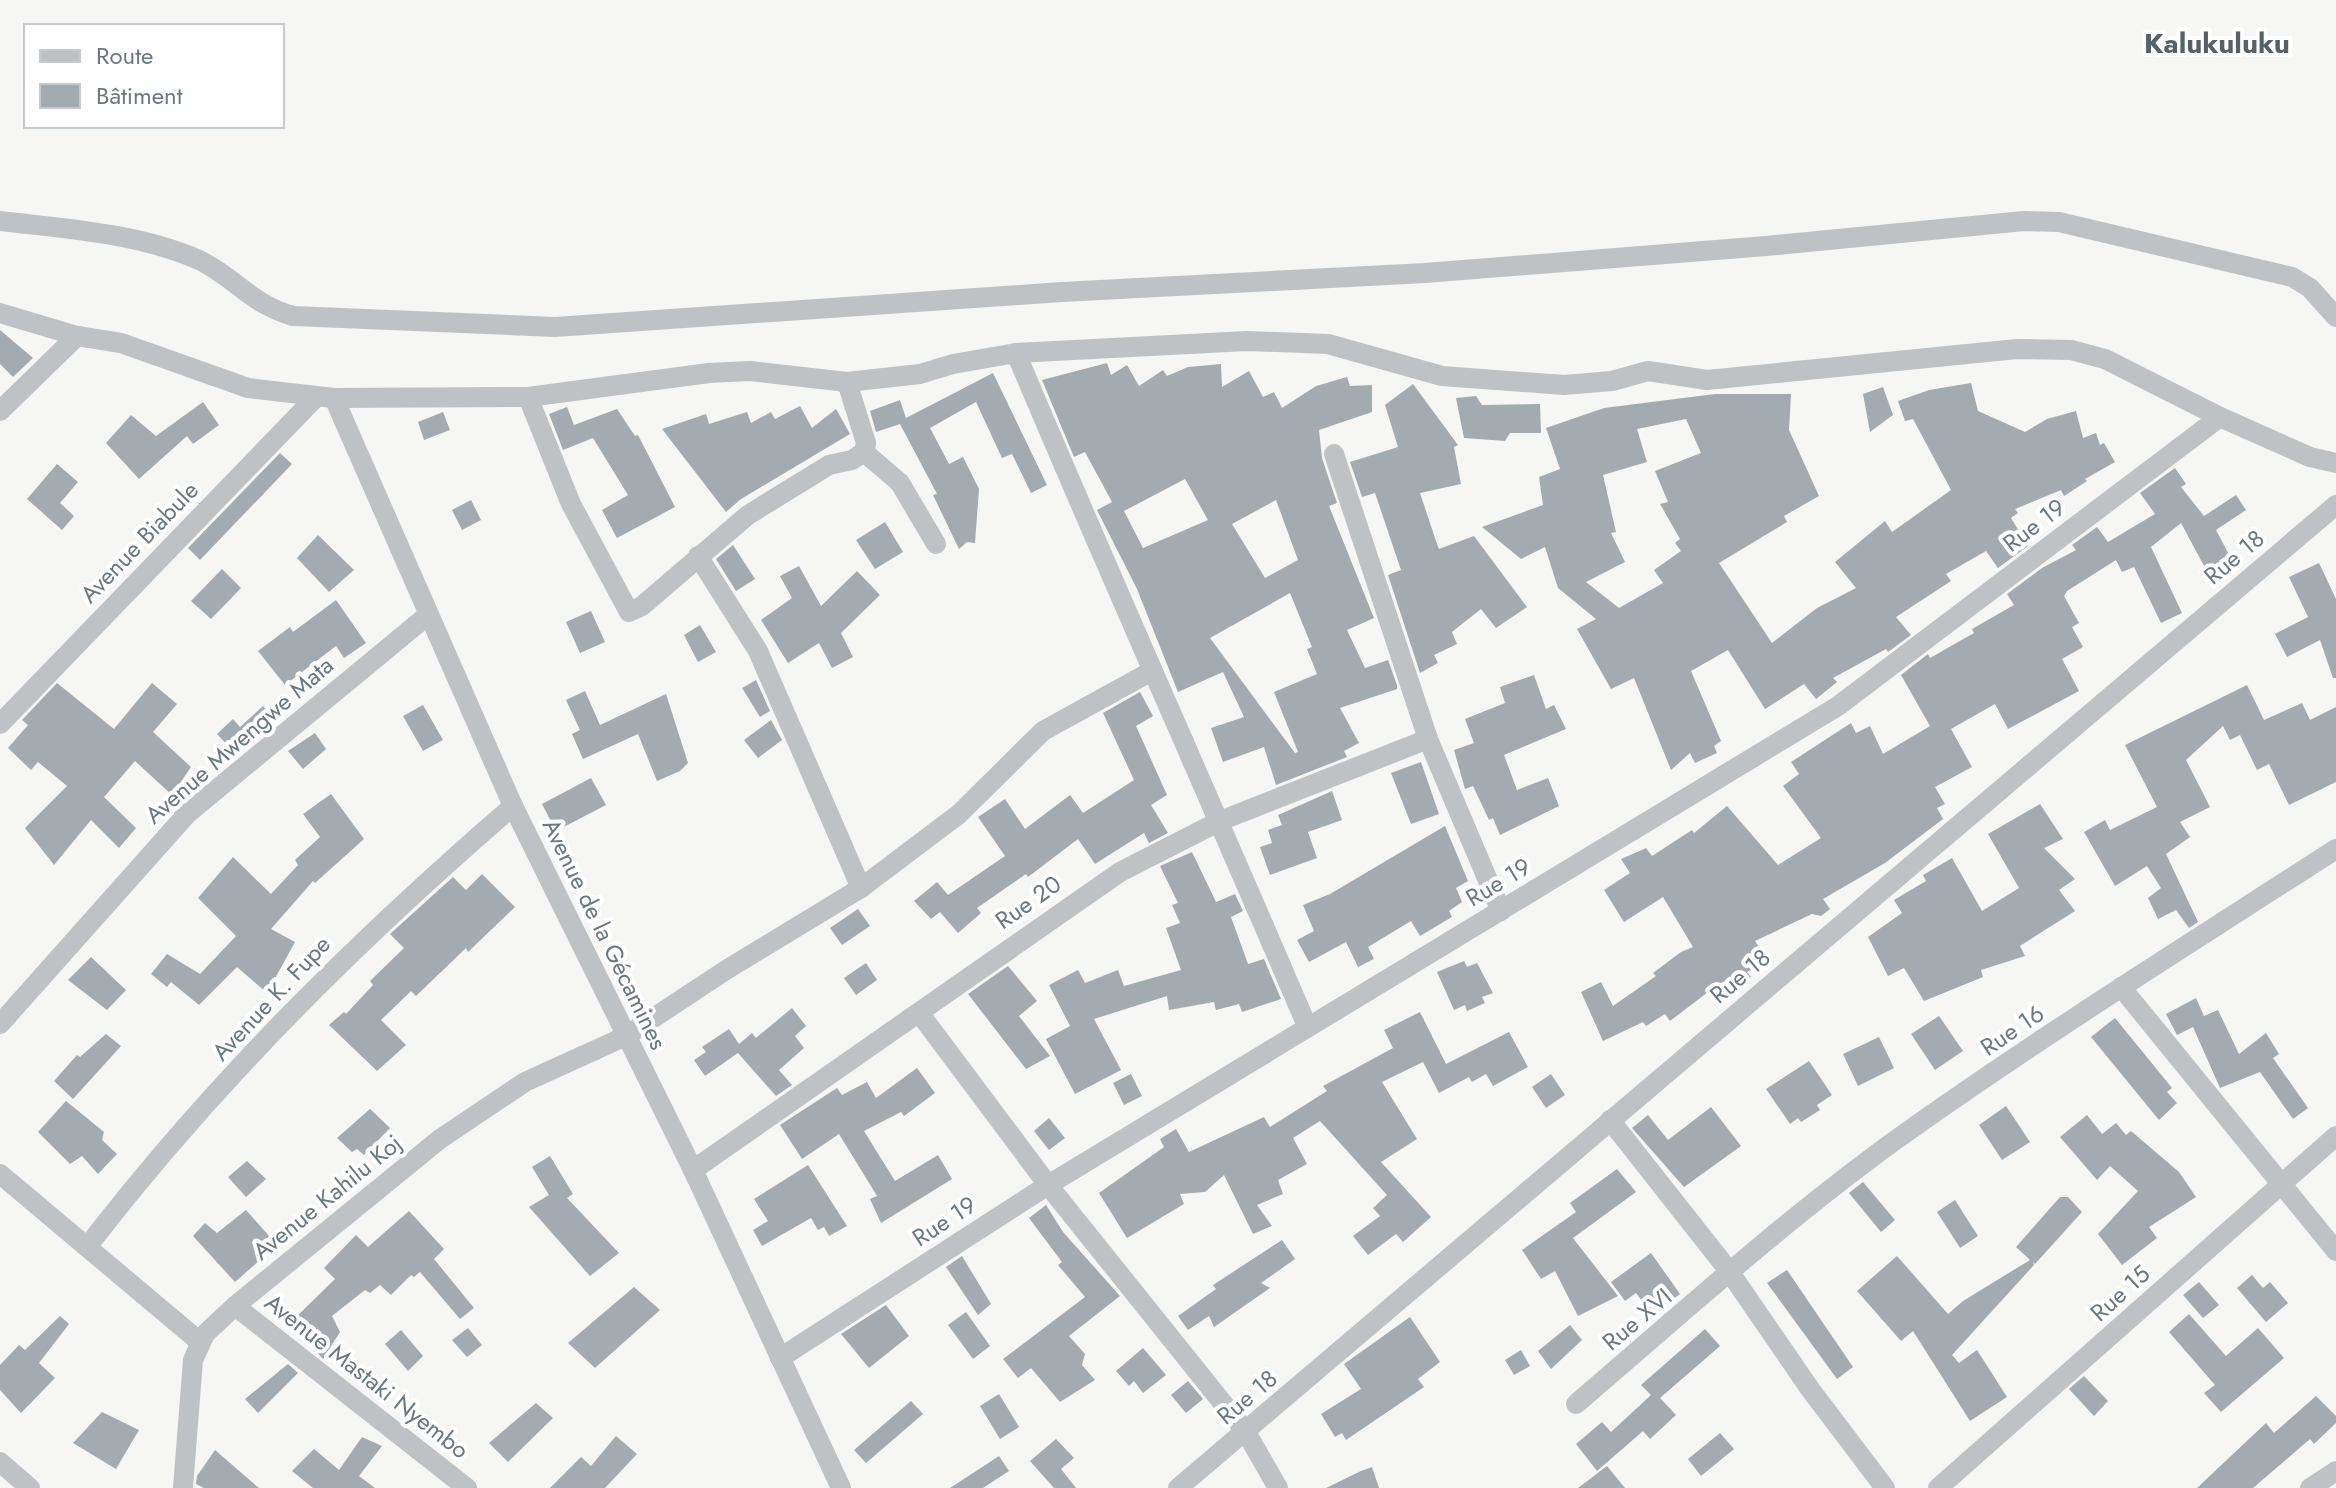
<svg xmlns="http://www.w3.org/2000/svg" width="2336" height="1488" font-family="Jost,sans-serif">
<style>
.building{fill:#a4abb0;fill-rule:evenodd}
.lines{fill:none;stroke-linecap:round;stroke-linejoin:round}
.street{stroke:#bec2c5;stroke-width:20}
.labels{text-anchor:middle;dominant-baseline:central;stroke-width:8;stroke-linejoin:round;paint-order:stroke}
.street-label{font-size:24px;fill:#697881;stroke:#fff}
.quarter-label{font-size:28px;font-weight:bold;fill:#566167;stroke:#fff}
</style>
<rect width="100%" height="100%" fill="#f6f6f4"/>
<g class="building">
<polygon points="0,330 33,358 13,377 0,364"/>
<path d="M1107 363 1111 375 1127 365 1139 386 1163 370 1167 376 1188 367 1221 364 1222 387 1249 371 1263 397 1274 392 1282 408 1316 386 1347 377 1350 386 1372 385V412L1319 430 1322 458 1337 503 1329 506 1374 618 1347 630 1365 668 1388 660 1397 685V689L1340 708 1359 743 1344 751 1347 757 1276 785 1264 747 1223 762 1211 728 1244 717 1223 672 1178 692 1137 589 1097 510 1112 502 1085 452 1074 457 1042 380ZM1185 479 1208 520 1143 548 1124 511ZM1276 500 1298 560 1265 578 1232 524ZM1290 593 1312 647 1307 649 1317 674 1274 692 1298 752 1295 753 1210 638Z"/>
<polygon points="993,373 1047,485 1031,493 1012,454 1002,458 976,402 930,428 949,464 963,457 979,489 975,543 967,542 959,549 933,495 937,494 900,424 876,432 870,411 900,400 906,418"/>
<path d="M1971 383 1978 411 2025 432 2047 419 2076 411 2083 438 2096 433 2100 445 2104 443 2115 462 2085 479 2087 481 2064 496 2061 490 2015 509 2018 513 2011 518 2028 546 1998 568 1986 551 1946 574 1951 581 1896 617 1911 635 1888 652 1886 649 1833 678 1837 682 1816 699 1804 684 1765 709 1728 650 1691 671 1721 741 1714 746 1717 753 1695 763 1690 753 1671 770 1634 678 1611 689 1577 629 1596 619 1558 588 1545 547 1521 559 1482 527 1543 505 1539 477 1560 469 1546 428 1604 408 1715 394H1791L1789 430 1819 496 1784 516 1787 522 1719 563 1772 643 1817 608 1856 588 1835 562 1885 521 1892 532 1951 490 1913 419 1905 421 1898 401 1929 390ZM1686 419 1701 453 1655 471 1668 502 1660 504 1680 539 1675 543 1681 551 1654 570 1663 583 1619 608 1586 582 1625 562 1611 533 1616 532 1603 475 1647 462 1637 429Z"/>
<polygon points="1413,384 1458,445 1454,447 1461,484 1420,493 1437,544 1439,549 1474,536 1527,607 1496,628 1481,609 1452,632 1457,644 1434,655 1438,663 1420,673 1388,575 1401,570 1375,493 1362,497 1350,462 1398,447 1385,405"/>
<polygon points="1883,387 1893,415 1870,432 1863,394"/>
<polygon points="1476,396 1482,405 1540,404 1541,433 1510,433 1505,441 1464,438 1456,398"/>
<polygon points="203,402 219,425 193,444 187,436 139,479 106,443 131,415 156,436"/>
<polygon points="800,406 812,428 836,409 850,434 741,499 726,512 662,429 706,414 709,424 747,412 751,423 771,412 775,419"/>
<polygon points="567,407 574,425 617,409 635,436 638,435 675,507 617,538 602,510 628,495 593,438 563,450 549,414"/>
<polygon points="443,412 450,430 424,440 418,422"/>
<polygon points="280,453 292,464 200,560 188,548"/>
<polygon points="57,464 78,482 60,503 74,516 62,530 27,499"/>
<polygon points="2175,468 2186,484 2181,487 2204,516 2236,495 2246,510 2216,530 2234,564 2210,577 2181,523 2151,547 2182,613 2161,623 2134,567 2122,572 2116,560 2067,591 2064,596 2079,623 2072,627 2083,647 2062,659 2079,691 2008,729 1995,704 1951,729 1972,767 1935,787 1945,804 1937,808 1943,819 1885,863 1823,899 1830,909 1821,916 1812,914 1755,941 1767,959 1747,972 1751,977 1722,1001 1712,989 1670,1021 1665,1014 1646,1026 1643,1022 1603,1041 1581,992 1601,982 1613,1006 1656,976 1653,973 1681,952 1693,947 1663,897 1624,922 1604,890 1630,873 1621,859 1646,848 1652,856 1692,830 1694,833 1727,806 1778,865 1821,838 1783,786 1799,774 1791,762 1851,723 1856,733 1870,726 1883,754 1930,726 1901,675 1928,654 1930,658 1958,642 1974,633 1972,629 2014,605 2007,594 2042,568 2076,550 2072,545 2097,527 2108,542 2155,514 2140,493"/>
<polygon points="471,500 481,520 462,530 452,510"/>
<polygon points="885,522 903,552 875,569 856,540"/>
<polygon points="318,535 354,570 329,592 297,558"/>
<polygon points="733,545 755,579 736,591 716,559"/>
<polygon points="2319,563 2336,599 2336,678 2333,678 2320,640 2287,657 2275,634 2308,617 2289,577"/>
<polygon points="799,566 821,606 857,571 880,595 841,633 853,657 832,668 819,643 788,663 761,620 792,598 780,576"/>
<polygon points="222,569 241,588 211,619 191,601"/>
<polygon points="336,600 366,643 344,658 336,646 285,685 258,651 290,627 293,632"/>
<polygon points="591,611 605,642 580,653 566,622"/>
<polygon points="700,625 716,652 698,662 684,635"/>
<polygon points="1534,675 1546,709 1554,705 1566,729 1504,755 1517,790 1548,778 1559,806 1500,835 1493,818 1489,820 1473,786 1465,789 1454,750 1474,743 1465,719 1505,703 1500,687"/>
<polygon points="756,680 770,711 760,717 742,688"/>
<polygon points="57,683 114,729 152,683 177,704 153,732 191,767 172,795 135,761 104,797 136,828 119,848 91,820 54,865 25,828 67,786 38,762 31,770 8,748 28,725 22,720"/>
<polygon points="2247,685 2264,720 2302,703 2310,720 2336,707 2336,782 2289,805 2269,764 2257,770 2240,735 2230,740 2223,726 2186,760 2210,807 2180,822 2190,837 2166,854 2198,922 2189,928 2176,910 2158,919 2148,898 2161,888 2147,866 2115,886 2084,832 2105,820 2110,830 2157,807 2125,745"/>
<polygon points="585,691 600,725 666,694 688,763 680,771 657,781 638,734 583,759 572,734 580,730 566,700"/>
<polygon points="1140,692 1153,716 1136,726 1167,795 1151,805 1168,833 1149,843 1144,833 1095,864 1078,839 1028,877 1026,874 977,908 981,913 958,933 940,912 931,919 914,901 937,882 948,895 1005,856 978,817 1005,799 1025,829 1070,795 1083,813 1134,780 1103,713"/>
<polygon points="423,705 443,740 423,751 403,716"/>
<polygon points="263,706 276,720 250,743 247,739 234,752 217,734 233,719 240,727"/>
<polygon points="771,720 782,740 758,758 744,740"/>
<polygon points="315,733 326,749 303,769 288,751"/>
<polygon points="1421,762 1439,814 1411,824 1391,773"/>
<polygon points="591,778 606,805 556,831 542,804"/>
<polygon points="1332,791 1342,820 1308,832 1317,858 1270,875 1260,847 1272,843 1268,830 1282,825 1278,815"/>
<polygon points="331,794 364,839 315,883 313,881 271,929 295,942 267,993 237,967 199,1005 171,982 167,987 151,974 167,954 200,974 236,936 198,898 233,857 271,894 298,865 295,860 320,837 303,814"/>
<polygon points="2040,804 2063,839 2044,848 2075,879 2059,890 2075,911 2020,946 2025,956 1981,970 1983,977 1924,1001 1904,968 1888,976 1868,937 1902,913 1894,900 1926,881 1923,875 1952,858 1982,911 2019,888 1988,834"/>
<polygon points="1445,826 1468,881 1456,888 1462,902 1449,911 1452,917 1420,936 1411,921 1368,947 1374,959 1358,967 1346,942 1309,962 1297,940 1314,931 1303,905 1330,894"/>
<polygon points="1192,852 1216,902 1235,894 1243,911 1231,917 1248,964 1264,959 1281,999 1242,1012 1239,1004 1216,1010 1214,1002 1169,1010 1167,996 1094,1019 1121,1070 1075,1094 1046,1039 1070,1026 1049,985 1078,970 1085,983 1118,970 1124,986 1181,970 1166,928 1180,923 1172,905 1178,903 1160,866"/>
<polygon points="482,874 515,907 468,952 466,948 416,996 411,991 381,1020 406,1045 377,1071 329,1025 344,1012 346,1014 373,985 370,981 404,948 390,934 453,877 466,890"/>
<polygon points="858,909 870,926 842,945 830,928"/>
<polygon points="91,957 126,990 107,1010 68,980"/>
<polygon points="1464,961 1467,967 1477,963 1493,993 1482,997 1485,1003 1467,1011 1465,1005 1454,1010 1437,972"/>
<polygon points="866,963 877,980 856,995 844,978"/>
<polygon points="1008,966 1037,1001 1019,1016 1050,1056 1026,1069 968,994"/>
<polygon points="2196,998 2204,1016 2218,1010 2239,1054 2266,1033 2279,1054 2273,1058 2308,1108 2293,1119 2260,1072 2220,1088 2193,1027 2177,1035 2166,1014"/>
<polygon points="792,1008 806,1026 795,1036 804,1048 779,1070 792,1085 776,1096 738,1053 705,1076 694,1060 706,1052 702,1047 729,1029 739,1044 752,1033 756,1038"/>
<polygon points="1420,1012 1446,1064 1509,1032 1528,1067 1493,1086 1486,1074 1472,1082 1469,1077 1439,1093 1423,1062 1382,1082 1417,1139 1381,1162 1431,1217 1403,1242 1396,1234 1368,1255 1353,1236 1380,1216 1373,1208 1387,1195 1320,1121 1293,1138 1307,1164 1278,1180 1283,1194 1257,1205 1272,1226 1253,1234 1224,1175 1205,1192 1180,1194 1184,1204 1127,1238 1099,1193 1164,1147 1160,1139 1176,1129 1189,1152 1264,1117 1270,1127 1327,1091 1323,1086 1393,1048 1384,1030"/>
<polygon points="1939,1016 1963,1051 1935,1070 1911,1034"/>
<polygon points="2115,1018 2172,1088 2167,1092 2177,1103 2159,1120 2091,1037"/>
<polygon points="106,1034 121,1046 73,1099 54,1081 77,1055 80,1057"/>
<polygon points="1879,1037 1894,1068 1858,1086 1843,1054"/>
<polygon points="1809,1061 1832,1095 1817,1105 1820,1110 1801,1122 1798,1118 1790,1124 1766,1089"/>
<polygon points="917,1068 935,1093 904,1116 901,1112 864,1131 895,1181 938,1155 952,1179 881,1223 870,1199 877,1196 839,1134 802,1159 780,1125 837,1088 842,1095 867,1082 876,1098"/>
<polygon points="1131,1074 1142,1096 1124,1105 1113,1083"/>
<polygon points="1551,1074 1565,1095 1546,1108 1532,1087"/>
<polygon points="66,1101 104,1132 102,1140 117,1154 98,1174 82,1156 70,1164 38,1132"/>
<polygon points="2006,1106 2030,1142 2002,1160 1979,1125"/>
<polygon points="1711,1107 1741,1146 1684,1187 1632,1128 1648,1115 1668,1140"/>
<polygon points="370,1109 390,1128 364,1155 357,1149 352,1152 337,1138"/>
<polygon points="2087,1115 2102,1134 2116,1123 2126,1135 2131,1131 2179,1172 2196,1197 2149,1227 2157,1238 2122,1265 2098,1234 2138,1191 2110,1166 2097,1180 2060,1137"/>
<polygon points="1049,1118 1065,1138 1049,1150 1034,1131"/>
<polygon points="550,1156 573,1194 567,1198 619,1253 590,1276 529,1207 549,1195 532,1167"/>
<polygon points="247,1161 266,1179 246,1197 228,1177"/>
<polygon points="808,1165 847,1226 829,1236 824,1227 818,1230 811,1218 762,1246 753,1230 768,1221 754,1199"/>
<polygon points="1617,1169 1636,1192 1573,1238 1618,1296 1578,1316 1555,1271 1541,1279 1522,1250 1576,1212 1570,1203"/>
<polygon points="1863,1182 1895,1220 1881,1232 1849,1193"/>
<polygon points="2060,1197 2068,1197 2082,1212 2035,1264 2033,1262 2034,1265 1952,1355 1959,1363 1977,1350 2007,1397 1970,1421 1913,1331 1901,1341 1857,1291 1897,1256 1948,1314 1963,1301 2030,1260 2016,1247"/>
<polygon points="1955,1200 1978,1236 1960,1248 1937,1212"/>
<polygon points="1046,1205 1063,1232 1120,1296 1069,1336 1085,1354 1082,1365 1095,1380 1060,1402 1031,1368 1018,1378 1003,1359 1085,1297 1058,1265 1062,1262 1029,1218"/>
<polygon points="246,1210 277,1245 235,1282 193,1236 205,1223 217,1233"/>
<polygon points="409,1211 444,1249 434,1259 474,1308 460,1319 420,1272 414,1277 411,1275 391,1295 380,1285 370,1293 365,1290 332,1316 340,1332 323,1359 290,1323 335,1279 324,1268 356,1235 368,1247"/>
<polygon points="1282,1240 1295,1259 1261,1283 1270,1288 1214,1327 1209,1316 1188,1330 1178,1316 1216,1289 1213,1285"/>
<polygon points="1651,1253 1680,1294 1652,1314 1636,1293 1625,1301 1611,1282"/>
<polygon points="962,1256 991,1304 978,1315 946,1267"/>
<polygon points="1787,1270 1853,1367 1837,1379 1767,1283"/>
<polygon points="2252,1275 2263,1288 2270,1282 2288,1303 2266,1322 2237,1288"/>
<polygon points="2199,1282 2219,1305 2203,1318 2183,1295"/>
<polygon points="634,1287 660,1310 595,1368 568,1343"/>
<polygon points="886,1305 909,1336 869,1368 841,1334"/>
<polygon points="966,1312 990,1346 973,1359 948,1325"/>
<polygon points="2189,1314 2226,1356 2258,1328 2284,1358 2221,1412 2204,1393 2215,1385 2169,1332"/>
<polygon points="60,1316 69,1324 39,1363 55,1378 21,1413 0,1390 0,1365 19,1345 25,1350"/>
<polygon points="1410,1317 1440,1362 1418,1379 1424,1387 1346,1440 1342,1433 1335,1437 1321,1414 1361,1389 1344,1364"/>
<polygon points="1570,1325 1582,1340 1551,1369 1538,1351"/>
<polygon points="468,1328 482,1345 467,1357 452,1340"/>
<polygon points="1705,1329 1720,1346 1660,1398 1676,1415 1650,1439 1643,1431 1597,1471 1576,1444 1602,1422 1611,1432 1651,1395 1641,1385"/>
<polygon points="401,1330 423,1356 408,1371 385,1344"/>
<polygon points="1143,1348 1166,1375 1143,1393 1134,1381 1129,1386 1116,1371"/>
<polygon points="1521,1350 1530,1366 1514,1375 1505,1360"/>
<polygon points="288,1364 298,1373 258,1413 245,1399"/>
<polygon points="2084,1376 2108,1401 2094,1416 2069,1389"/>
<polygon points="1188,1381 1203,1399 1186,1413 1171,1395"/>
<polygon points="999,1394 1019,1427 1000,1439 980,1406"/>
<polygon points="2316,1396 2336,1416 2336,1423 2314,1444 2310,1439 2253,1488 2197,1488 2266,1423 2274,1433"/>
<polygon points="911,1401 923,1414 866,1463 854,1450"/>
<polygon points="536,1403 553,1418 508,1462 489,1443"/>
<polygon points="102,1412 139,1430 116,1469 73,1443"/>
<polygon points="1720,1433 1734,1449 1701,1476 1688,1459"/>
<polygon points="616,1436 637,1454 605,1488 550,1488 581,1457 591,1466"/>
<polygon points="362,1437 382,1446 359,1476 375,1488 313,1488 292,1471 314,1449 339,1470"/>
<polygon points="1056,1439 1074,1458 1061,1469 1076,1488 1054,1488 1030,1461"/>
<polygon points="215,1450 259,1488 204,1488 196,1484 197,1476"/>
<polygon points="999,1456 1009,1471 983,1488 950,1488"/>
<polygon points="1607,1466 1625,1488 1578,1488"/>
<polygon points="1372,1467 1379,1488 1326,1488 1361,1471"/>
</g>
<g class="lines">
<g class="street">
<path d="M0 221C66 229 138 233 199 260 235 277 250 304 293 316L555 327 1062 292 1425 273 1766 246 2024 221 2059 222 2292 277 2310 288 2336 317"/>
<polyline points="0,313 77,336 121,343 248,388 334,398 528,397 709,373 750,371 847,382 920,374 953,364 1016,353 1247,341 1328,344 1442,376 1564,385 1612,381 1648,371 1707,380 2017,349 2071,350 2105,359 2220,417 2310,457 2336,463"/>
<path d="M1016 353C1111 579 1211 801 1307 1026"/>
<polyline points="528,397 571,504 629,612 642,606 748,515 829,465 852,460 864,452 866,443 847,382"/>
<polyline points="334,398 513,806 693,1170 841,1488"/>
<polyline points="0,411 77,336"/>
<polyline points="864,452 900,483 936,544"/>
<polyline points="1334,454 1428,739 1501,911"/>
<polyline points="698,556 758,651 861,888"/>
<polyline points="0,724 316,397"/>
<polyline points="2121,987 2336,1251"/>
<polyline points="920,1014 1048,1185 1246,1432 1278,1488"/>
<polyline points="0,1024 187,814 428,615"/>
<polyline points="1610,1120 1729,1271 1810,1389 1885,1488"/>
<polyline points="693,1170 1120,872 1220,821 1428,739"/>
<polyline points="0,1174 200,1342"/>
<path d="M87 1247C214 1082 357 941 513 806"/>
<polyline points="235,1306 467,1488"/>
<polyline points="780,1358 1048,1185 1838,706 2220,417"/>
<path d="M1576 1404C1681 1314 1785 1220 1897 1139 2040 1037 2189 944 2336 849"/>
<polyline points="0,1462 30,1488"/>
<polyline points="183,1488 193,1360 205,1334 235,1306 440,1139 525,1082 626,1036 726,970 861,888 959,814 1043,731 1150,672"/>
<polyline points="1178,1488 2336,505"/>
<polyline points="1938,1488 2336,1136"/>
<polyline points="2310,1488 2336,1471"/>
</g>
</g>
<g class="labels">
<g class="street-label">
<text transform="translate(2034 525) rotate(-37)">Rue 19</text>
<text transform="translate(139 542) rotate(-46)">Avenue Biabule</text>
<text transform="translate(2234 557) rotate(-40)">Rue 18</text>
<text transform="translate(239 740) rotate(-41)">Avenue Mwengwe Mata</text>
<text transform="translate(1498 882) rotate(-31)">Rue 19</text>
<text transform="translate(1028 902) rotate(-35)">Rue 20</text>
<text transform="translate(605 934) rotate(64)">Avenue de la Gécamines</text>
<text transform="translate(1740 976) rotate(-40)">Rue 18</text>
<text transform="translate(271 998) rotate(-47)">Avenue K. Fupe</text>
<text transform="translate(2012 1030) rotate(-34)">Rue 16</text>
<text transform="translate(327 1197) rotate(-39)">Avenue Kahilu Koj</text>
<text transform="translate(944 1221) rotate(-33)">Rue 19</text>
<text transform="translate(2120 1293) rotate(-42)">Rue 15</text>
<text transform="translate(1637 1319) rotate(-40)">Rue XVI</text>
<text transform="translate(367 1376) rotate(38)">Avenue Mastaki Nyembo</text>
<text transform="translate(1247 1397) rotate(-40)">Rue 18</text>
</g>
<g class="quarter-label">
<text x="2217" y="43">Kalukuluku</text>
</g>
</g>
<rect x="24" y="24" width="260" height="104" fill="#ffffff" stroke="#c3c9cd" stroke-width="2"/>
<rect x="40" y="50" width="40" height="12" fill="#bec2c5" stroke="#c3c9cd" stroke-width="2"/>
<text x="96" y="64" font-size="24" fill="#697881">Route</text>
<rect x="40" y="84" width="40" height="24" fill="#a4abb0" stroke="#c3c9cd" stroke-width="2"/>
<text x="96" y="104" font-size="24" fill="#697881">Bâtiment</text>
</svg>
